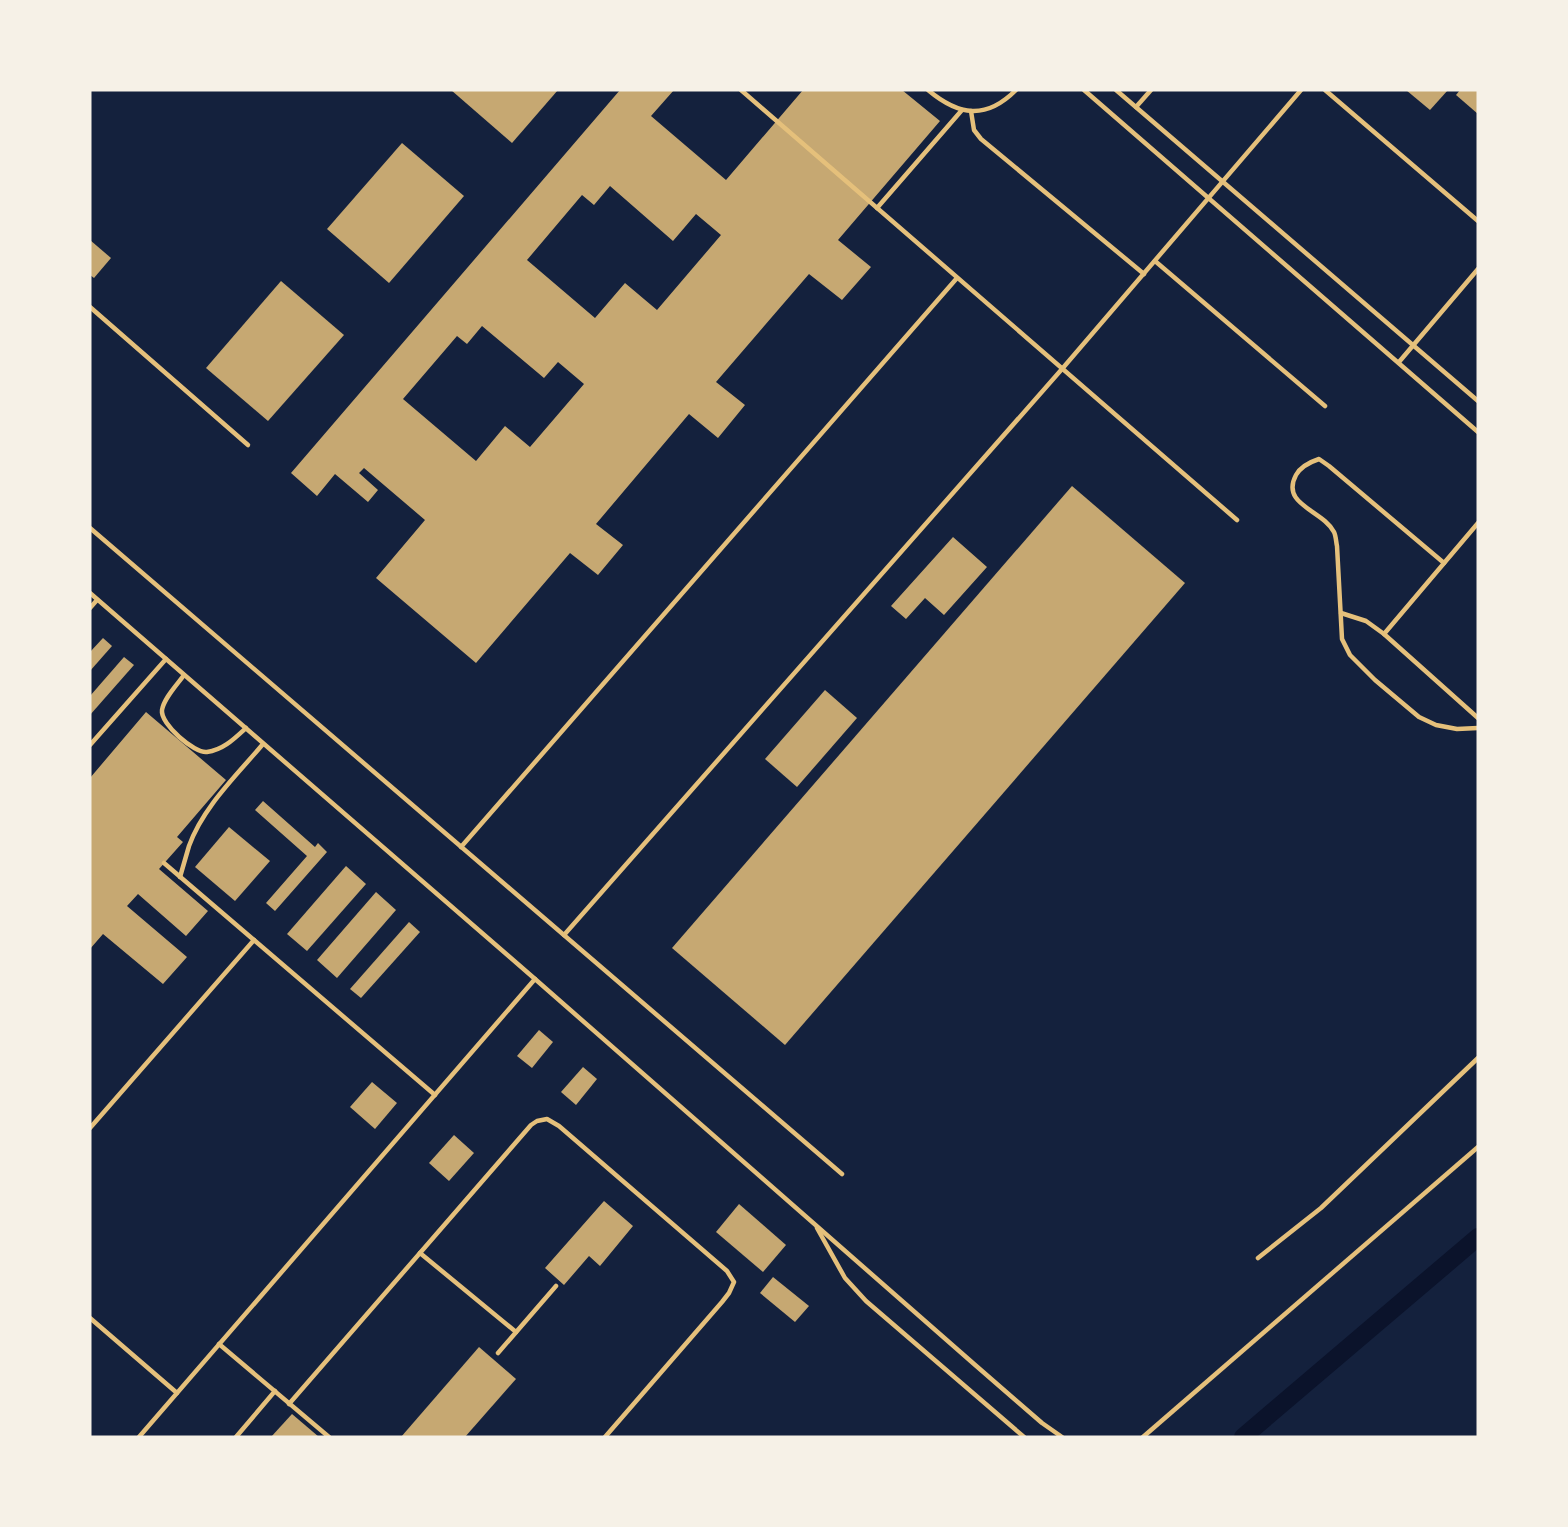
<svg xmlns="http://www.w3.org/2000/svg" width="1568" height="1527" font-family="'Playfair Display',serif">
<style>
.lines{fill:none;stroke-linecap:round;stroke-linejoin:round}
.canal{stroke:#0b132b;stroke-width:18}
.building{fill:#c6a872;fill-rule:evenodd}
.service{stroke:#e5c07b;stroke-width:4.5}
</style>
<rect width="100%" height="100%" fill="#14213d"/>
<g class="lines">
<polyline class="canal" points="1243,1437 1478,1237"/>
</g>
<g class="building">
<polygon points="451,90 558,90 512,143"/>
<path d="M620 90H674L651 116 726 180 803 90H902L940 121 838 240 871 267 842 300 809 274 716 382 745 405 718 438 689 414 596 524 623 545 598 575 570 553 476 663 376 578 425 520 364 468 359 473 378 490 368 502 335 474 317 496 291 473ZM610 186 673 241 696 214 721 235 657 310 625 283 595 318 527 260 582 195 594 205ZM482 326 544 378 558 362 584 384 530 447 505 426 476 461 403 399 457 336 467 344Z"/>
<polygon points="1406,90 1448,90 1430,110"/>
<polygon points="1460,90 1478,90 1478,114 1456,95"/>
<polygon points="402,143 464,196 389,283 327,229"/>
<polygon points="90,240 111,258 94,278 90,275"/>
<polygon points="281,281 344,335 268,421 206,368"/>
<polygon points="1072,486 1185,583 785,1045 672,948"/>
<polygon points="953,537 987,567 944,615 925,598 906,619 891,606"/>
<polygon points="103,638 112,646 90,671 90,652"/>
<polygon points="124,657 134,665 90,715 90,696"/>
<polygon points="825,690 857,718 797,787 765,759"/>
<polygon points="146,712 226,780 177,837 183,842 159,869 208,911 186,936 138,894 127,906 187,957 163,984 103,934 90,949 90,778"/>
<polygon points="263,801 315,847 318,843 327,852 275,911 266,903 307,856 255,810"/>
<polygon points="229,827 270,861 235,901 195,867"/>
<polygon points="346,866 366,884 307,951 287,934"/>
<polygon points="376,892 396,910 337,978 317,960"/>
<polygon points="409,922 420,932 361,998 350,989"/>
<polygon points="539,1030 553,1042 532,1068 517,1056"/>
<polygon points="583,1067 597,1079 576,1105 561,1092"/>
<polygon points="372,1082 397,1103 375,1129 350,1107"/>
<polygon points="454,1135 474,1153 449,1181 429,1163"/>
<polygon points="604,1201 633,1226 600,1266 589,1256 564,1285 545,1268"/>
<polygon points="739,1204 786,1245 763,1272 716,1232"/>
<polygon points="773,1277 809,1306 795,1322 760,1293"/>
<polygon points="479,1347 516,1379 465,1437 401,1437"/>
<polygon points="292,1414 319,1437 271,1437"/>
</g>
<g class="lines">
<g class="service">
<polyline points="741,90 1237,520"/>
<path d="M928 90C959 116 986 120 1016 90"/>
<polyline points="1084,90 1478,432"/>
<polyline points="1116,90 1478,401"/>
<polyline points="1325,90 1478,221"/>
<polyline points="1136,107 1151,90"/>
<polyline points="971,111 974,130 981,139 1144,274"/>
<polyline points="877,208 962,110"/>
<polyline points="1155,261 1325,406"/>
<polyline points="90,307 248,445"/>
<polyline points="1399,362 1478,269"/>
<polyline points="90,528 842,1174"/>
<path d="M1444 563 1329 466 1319 459C1310 462 1301 466 1296 475 1280 505 1323 510 1334 532 1336 536 1336 542 1337 546L1342 639 1350 655 1375 680 1419 717 1436 725 1457 729 1478 728"/>
<polyline points="90,593 535,979 974,1364 1042,1423 1062,1437"/>
<polyline points="90,608 97,600"/>
<polyline points="1341,613 1366,621 1384,634 1478,718"/>
<polyline points="1384,634 1478,523"/>
<path d="M184 675C177 685 164 698 162 710 160 724 195 754 207 752 223 750 234 739 246 728"/>
<polyline points="90,745 166,659"/>
<polyline points="461,847 957,278"/>
<polyline points="164,863 435,1095"/>
<path d="M180 877C183 867 186 856 189 846 203 807 237 775 263 744"/>
<polyline points="564,935 1062,369 1301,90"/>
<polyline points="90,1128 254,940"/>
<polyline points="817,1228 845,1278 866,1301 1024,1437"/>
<polyline points="420,1253 516,1332"/>
<polyline points="1258,1258 1321,1208 1478,1058"/>
<polyline points="90,1318 177,1393"/>
<polyline points="219,1344 329,1437"/>
<polyline points="498,1353 556,1286"/>
<polyline points="289,1404 531,1125 537,1121 547,1119 559,1126 727,1271 734,1282 729,1293 722,1302 605,1437"/>
<polyline points="139,1437 535,979"/>
<polyline points="236,1437 275,1391"/>
<polyline points="1143,1437 1478,1147"/>
</g>
</g>
<rect width="1568" height="1527" fill="none" stroke="#f6f1e7" stroke-width="183"/>
</svg>
